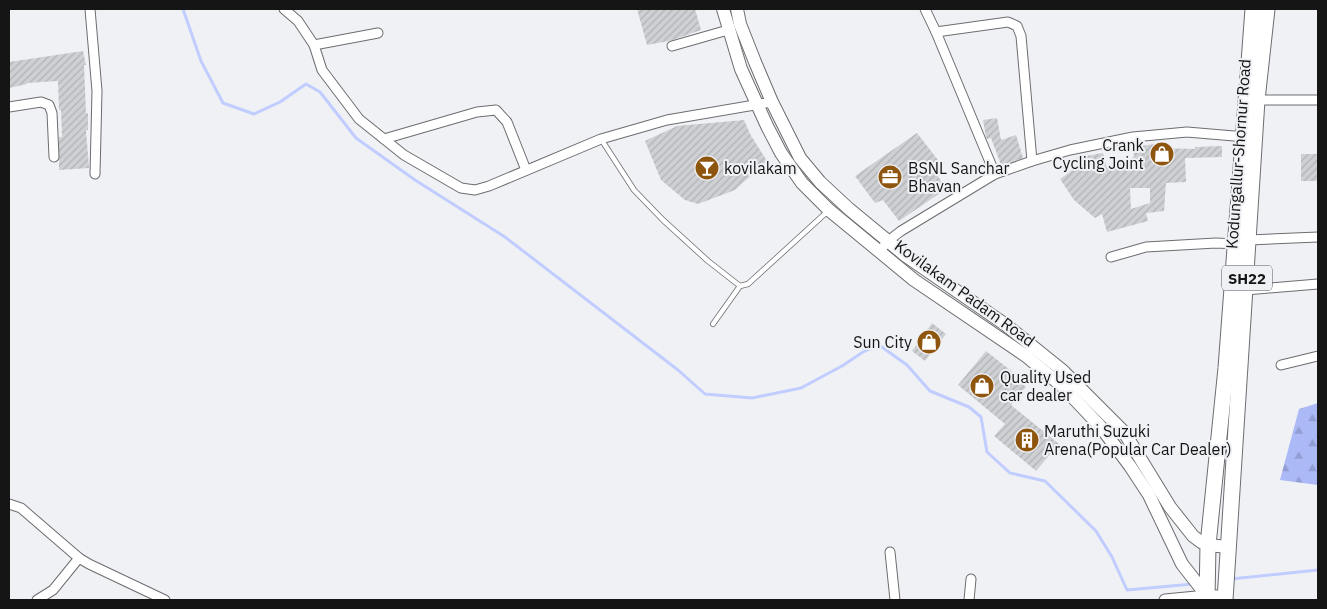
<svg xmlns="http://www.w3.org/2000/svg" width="1327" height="609" font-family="'IBM Plex Sans',sans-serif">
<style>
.forest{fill:url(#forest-firs)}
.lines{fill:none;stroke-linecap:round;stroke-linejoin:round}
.stream{stroke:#c1cdff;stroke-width:3}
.building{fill:url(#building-hatch);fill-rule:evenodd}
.service-casing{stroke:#6c6d70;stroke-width:6}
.minor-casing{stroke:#6c6d70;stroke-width:11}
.tertiary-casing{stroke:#6c6d70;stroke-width:13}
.secondary-casing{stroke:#6c6d70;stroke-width:14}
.primary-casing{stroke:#6c6d70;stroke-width:17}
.service{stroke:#fff;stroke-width:4.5}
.minor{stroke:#fff;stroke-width:9}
.tertiary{stroke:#fff;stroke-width:11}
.secondary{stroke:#fff;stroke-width:12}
.primary{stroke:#fff;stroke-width:15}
.labels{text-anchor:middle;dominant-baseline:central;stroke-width:4;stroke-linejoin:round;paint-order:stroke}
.shield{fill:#f0f1f5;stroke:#575759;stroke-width:1}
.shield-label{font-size:15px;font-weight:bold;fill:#151516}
.poi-label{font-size:16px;fill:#151516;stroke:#f0f1f5;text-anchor:start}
.street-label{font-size:16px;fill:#151516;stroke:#f0f1f5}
</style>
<defs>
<pattern id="forest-firs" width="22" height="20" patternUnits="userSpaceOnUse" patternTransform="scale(1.25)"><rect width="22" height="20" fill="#abb9f7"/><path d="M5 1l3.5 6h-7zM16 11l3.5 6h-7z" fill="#929ed3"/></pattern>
<pattern id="building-hatch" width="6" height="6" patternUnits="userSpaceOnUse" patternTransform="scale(1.25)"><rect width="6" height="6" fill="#cfd0d4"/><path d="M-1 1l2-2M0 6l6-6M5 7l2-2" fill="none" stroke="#b1b2b5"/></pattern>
</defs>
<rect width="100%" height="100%" fill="#f0f1f5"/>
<polygon class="forest" points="1318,403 1318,485 1280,480 1299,409"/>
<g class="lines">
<g class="stream">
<polyline points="183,9 201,61 223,103 254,114 280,102 306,84 320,92 356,138 415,180 505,237 678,370 705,394 752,398 801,388 842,366 863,352 879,345 907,365 930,391 969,407 981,417 987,452 1010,473 1045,481 1096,531 1112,557 1127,590 1193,584"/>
<polyline points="1231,579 1318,570"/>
</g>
</g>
<g class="building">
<polygon points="637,9 695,9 701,30 669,41 647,45"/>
<polygon points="83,51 86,65 84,65 86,113 88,113 88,130 86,130 89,168 59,170 59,137 62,137 61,110 59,110 58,81 27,83 27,84 9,88 9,62"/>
<polygon points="997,118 1001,140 1016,135 1023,158 1001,165 991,138 987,139 986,137 983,120"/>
<polygon points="744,120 750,134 767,161 735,190 698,204 685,200 661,180 645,141 677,126"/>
<polygon points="917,133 938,160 931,165 946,189 899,221 883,200 875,203 855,176"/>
<path d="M1155 144 1156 148 1195 149V147L1222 146V157L1185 158 1186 182 1166 183 1164 211 1146 213 1148 221 1107 232 1102 214 1095 218 1074 200 1060 179 1078 166 1075 158 1103 153 1107 168 1134 157 1133 147ZM1130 188H1150V203L1131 209Z"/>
<rect x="1301" y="154" width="17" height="27"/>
<polygon points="932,323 946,334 925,361 912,351"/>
<polygon points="986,351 1015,374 1013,377 1026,387 1011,405 1059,444 1036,471 994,436 1005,424 958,385"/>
</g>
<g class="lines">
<defs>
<g id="service">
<polyline points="601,139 634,190 663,220 708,261 740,286 748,284 828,211"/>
<polyline points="713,324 740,286"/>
</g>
<g id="minor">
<polyline points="90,9 97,91 95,174"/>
<polyline points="284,9 298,21 314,45 322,70 359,119 404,155 461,188 475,190 489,186 601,139 667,120 772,102"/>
<polyline points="925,9 936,32"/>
<polyline points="314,45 378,33"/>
<polyline points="672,46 728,30"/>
<polyline points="1257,100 1318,100"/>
<polyline points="9,107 41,102 49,105 52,113 54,157"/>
<polyline points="384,139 477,112 496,110 507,122 526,170"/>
<polyline points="995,174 936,32 1008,22 1017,26 1021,36 1032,161"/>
<polyline points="1249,240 1318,237"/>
<polyline points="879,252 888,241 901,231 995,174 1032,161 1070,150 1133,137 1187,132 1246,137"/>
<polyline points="1111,257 1146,247 1216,243 1236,244"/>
<polyline points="1246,290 1318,284"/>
<polyline points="1281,365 1318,356"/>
<polyline points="9,504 21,508 79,558 89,564 165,600"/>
<polyline points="890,552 895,600"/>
<polyline points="37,600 53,590 79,558"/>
<polyline points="969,600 971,579"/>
</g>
<polyline id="tertiary" points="1165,600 1207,596"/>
<g id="secondary">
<polyline points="723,9 741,69 767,126 781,153 802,183 829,210 914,280 1026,356 1063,387 1100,426 1130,466 1149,495 1182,564 1207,596 1225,597"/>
<polyline points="737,9 740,24 755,62 772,102 800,158 820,182 849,209 906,256 1006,325 1063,371 1124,432 1170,507 1193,536 1201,542 1208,545 1228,547"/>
</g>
<g id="primary">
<polyline points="1207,600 1208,545 1226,368 1253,9"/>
<polyline points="1225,600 1257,100 1267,9"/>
</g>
</defs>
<use href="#service" class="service-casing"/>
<use href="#minor" class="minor-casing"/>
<use href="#tertiary" class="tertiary-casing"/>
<use href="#secondary" class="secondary-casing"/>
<use href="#primary" class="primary-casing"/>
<use href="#service" class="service"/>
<use href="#minor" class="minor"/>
<use href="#tertiary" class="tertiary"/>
<use href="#secondary" class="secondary"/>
<use href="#primary" class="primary"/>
</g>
<defs>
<symbol id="shop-disc" viewBox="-11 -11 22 22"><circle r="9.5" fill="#8e550f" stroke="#f0f1f5"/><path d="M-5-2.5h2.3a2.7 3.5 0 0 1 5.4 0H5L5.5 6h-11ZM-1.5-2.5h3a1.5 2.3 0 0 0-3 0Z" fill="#fff"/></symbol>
<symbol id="bar-disc" viewBox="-11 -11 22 22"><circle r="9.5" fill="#8e550f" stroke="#f0f1f5"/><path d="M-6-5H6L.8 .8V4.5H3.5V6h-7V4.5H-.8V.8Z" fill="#fff"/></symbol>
<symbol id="office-disc" viewBox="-11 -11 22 22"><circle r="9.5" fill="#8e550f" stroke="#f0f1f5"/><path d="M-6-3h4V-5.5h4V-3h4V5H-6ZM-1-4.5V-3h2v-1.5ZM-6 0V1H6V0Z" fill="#fff"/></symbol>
<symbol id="building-disc" viewBox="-11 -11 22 22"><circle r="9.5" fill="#8e550f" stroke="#f0f1f5"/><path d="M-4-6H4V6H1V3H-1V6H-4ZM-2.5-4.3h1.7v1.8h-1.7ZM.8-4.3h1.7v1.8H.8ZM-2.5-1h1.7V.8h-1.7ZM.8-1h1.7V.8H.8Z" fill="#fff"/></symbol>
</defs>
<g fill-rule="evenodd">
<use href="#shop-disc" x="1148" y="140" width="28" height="28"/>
<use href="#bar-disc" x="693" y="154" width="28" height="28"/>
<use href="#office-disc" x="876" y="163" width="28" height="28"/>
<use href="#shop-disc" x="915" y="328" width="28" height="28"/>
<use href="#shop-disc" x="968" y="372" width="28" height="28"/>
<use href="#building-disc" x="1013" y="426" width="28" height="28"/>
</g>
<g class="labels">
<rect class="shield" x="1222" y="265.5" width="50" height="25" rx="4"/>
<g class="shield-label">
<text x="1247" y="278">SH22</text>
</g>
<g class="poi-label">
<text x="1144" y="145" text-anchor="end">Crank<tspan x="1144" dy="18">Cycling Joint</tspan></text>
<text x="724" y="168">kovilakam</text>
<text x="908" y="168">BSNL Sanchar<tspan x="908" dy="18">Bhavan</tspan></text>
<text x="912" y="342" text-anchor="end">Sun City</text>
<text x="1000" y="377">Quality Used<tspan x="1000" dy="18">car dealer</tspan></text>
<text x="1044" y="431">Maruthi Suzuki<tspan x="1044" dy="18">Arena(Popular Car Dealer)</tspan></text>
</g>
<g class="street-label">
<text transform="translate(1238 154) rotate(-86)">Kodungallur-Shornur Road</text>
<text transform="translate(965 293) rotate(36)">Kovilakam Padam Road</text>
</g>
</g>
<rect width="1327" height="609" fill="none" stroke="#151516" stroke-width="20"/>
</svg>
